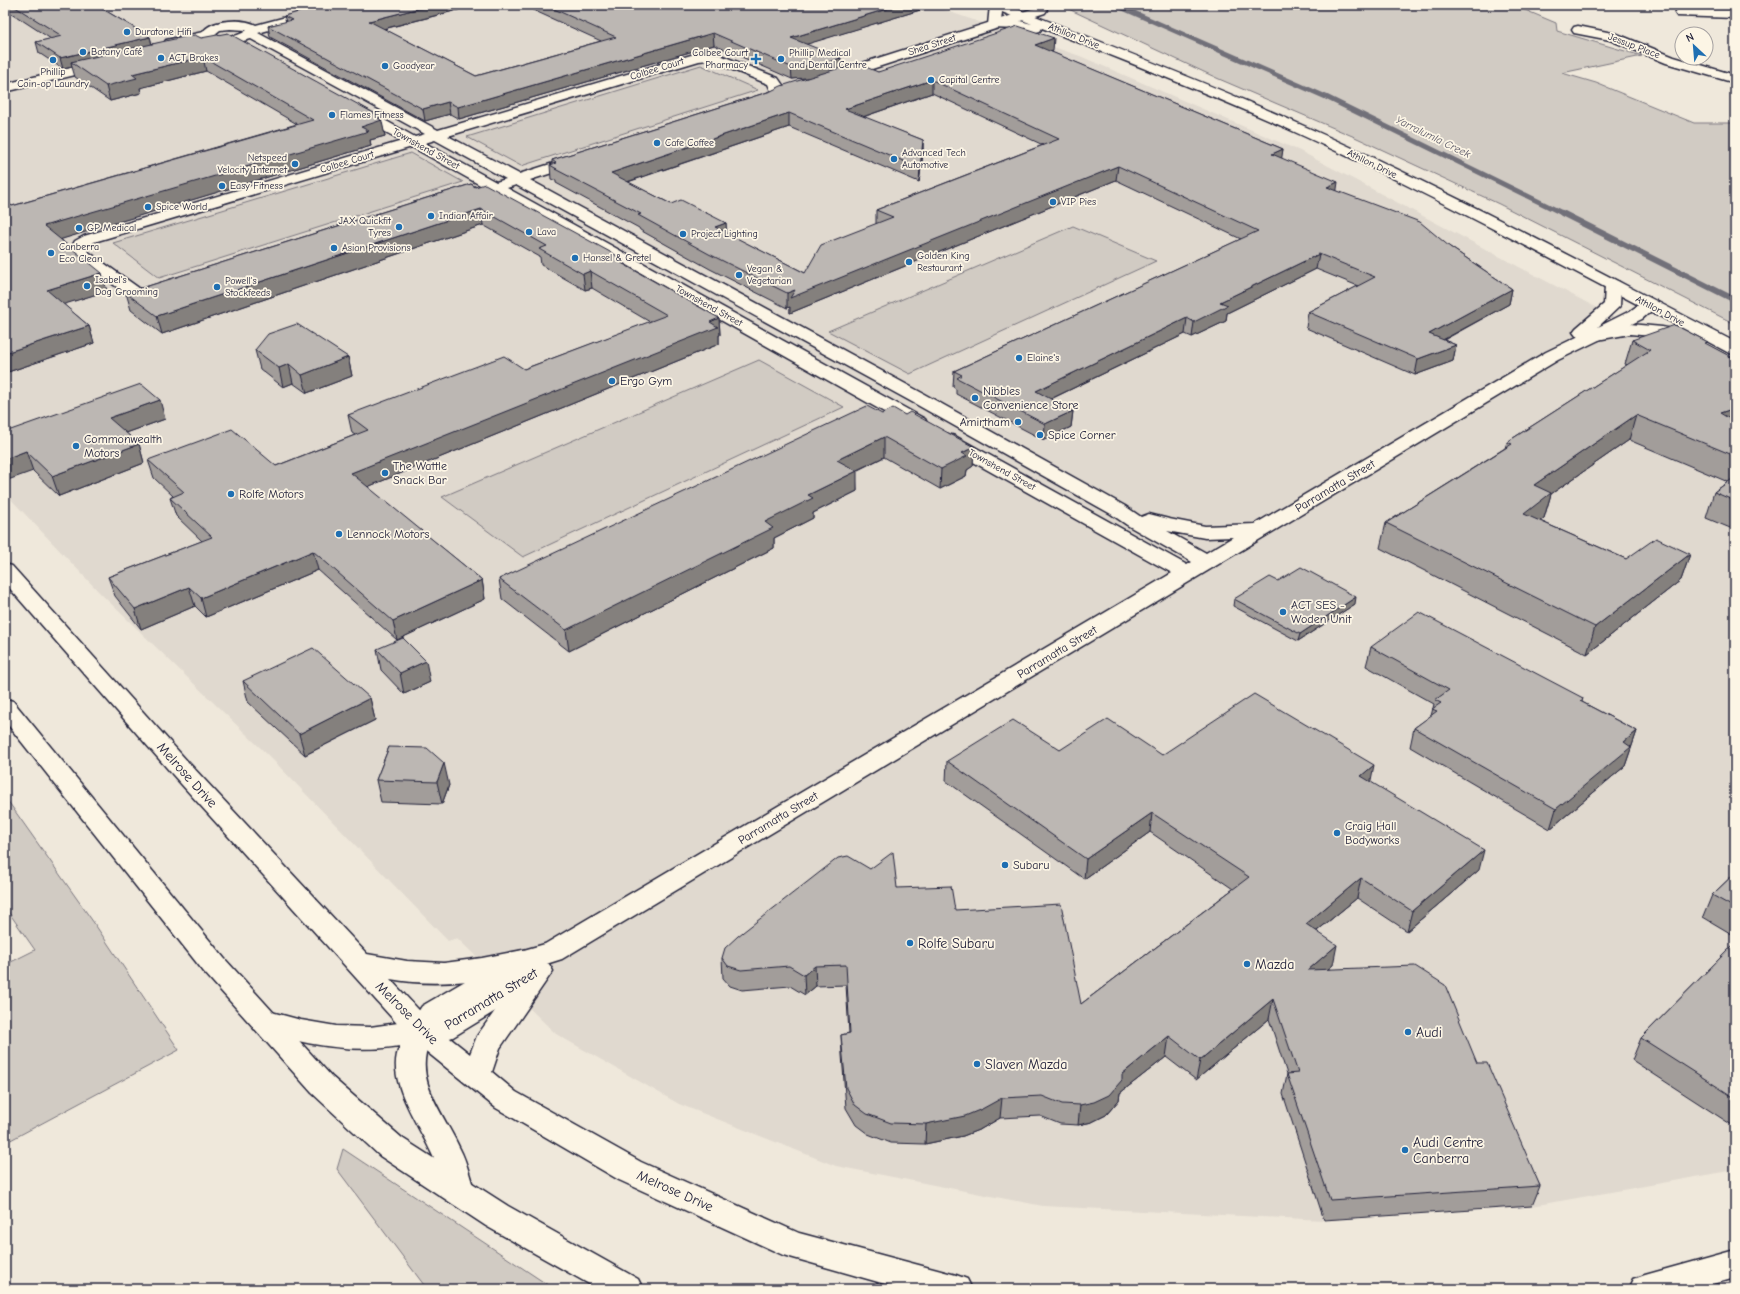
<svg xmlns="http://www.w3.org/2000/svg" width="1740" height="1294" font-family="'Comic Neue',sans-serif">
<style>
.built{fill:#e0d9cf}
.green{fill:#d1cbc3;stroke:#7a767f}
.lines{fill:none;stroke-linecap:round;stroke-linejoin:round}
.stream-far1{stroke:#716f79;stroke-width:5}
.stream{stroke:#716f79;stroke-width:6}
.minor-casing{stroke:#22223b;stroke-width:3}
.major-casing{stroke:#22223b;stroke-width:3}
.minor{fill:#fcf5e5;fill-rule:evenodd}
.major{fill:#fcf5e5;fill-rule:evenodd}
.wall{fill:#a29d9a;stroke:#22223b;fill-rule:evenodd}
.shaded-wall{fill:#84807d;stroke:#22223b}
.building{fill:#bcb7b3;stroke:#22223b;fill-rule:evenodd}
.poi-dot{fill:#1f6fb2;stroke:#fcf5e5;stroke-width:1.5}
.labels{text-anchor:middle;dominant-baseline:central;stroke-width:3.5;stroke-linejoin:round;paint-order:stroke}
.far-poi-label{font-size:10px;fill:#22223b;stroke:#fcf5e5;text-anchor:start}
.far-street-label{font-size:10px;fill:#22223b;stroke:#fcf5e5}
.far-water-label{font-size:11px;font-style:italic;fill:#575564;stroke:#fcf5e5}
.poi-label{font-size:12px;fill:#22223b;stroke:#fcf5e5;text-anchor:start}
.street-label{font-size:12px;fill:#22223b;stroke:#fcf5e5}
.near-street-label{font-size:14px;fill:#22223b;stroke:#fcf5e5}
.near-poi-label{font-size:14px;fill:#22223b;stroke:#fcf5e5;text-anchor:start}
</style>
<rect width="100%" height="100%" fill="#efe8db"/>
<filter id="ink" filterUnits="userSpaceOnUse"><feTurbulence type="fractalNoise" baseFrequency=".025" numOctaves="2"/><feDisplacementMap in="SourceGraphic" scale="8" xChannelSelector="R" yChannelSelector="G"/><feConvolveMatrix kernelMatrix="1 2 1 2 8 2 1 2 1" color-interpolation-filters="sRGB"/></filter>
<g filter="url(#ink)">
<polygon class="built" points="5,5 929,5 1080,56 1300,151 1735,381 1735,1170 1532,1206 1324,1220 1043,1206 836,1166 679,1104 556,1034 457,938 448,941 274,761 101,594 5,493"/>
<g class="green">
<polygon points="1060,5 1513,5 1556,23 1557,31 1642,56 1562,73 1596,83 1694,123 1735,123 1735,324 1499,204 1357,138 1219,79"/>
<polygon points="701,65 758,90 521,166 467,137"/>
<polygon points="411,153 463,182 159,278 113,243"/>
<polygon points="1073,226 1156,261 910,374 828,331"/>
<polygon points="759,360 844,407 523,557 442,497"/>
<polygon points="5,797 94,923 179,1050 5,1143 5,965 35,950 5,907"/>
<polygon points="343,1149 554,1289 427,1289 337,1169"/>
</g>
<g class="lines">
<polyline class="stream-far1" points="1116,5 1326,97 1564,214"/>
<polyline class="stream" points="1562,213 1735,300"/>
<defs>
<g id="minor">
<path d="M331 5H351L349 8 258 33 438 130 698 53 708 52 720 55 778 78 785 88V91L780 98 771 103 530 180 924 394 1125 506 1141 517 1149 514 1169 519 1205 526 1255 524 1546 352 1579 336H1576L1573 332 1576 328 1604 304 1605 285 1607 282 1613 280 1619 282 1621 285 1620 306 1598 327 1630 311 1644 301 1650 300 1656 301 1658 305 1642 319 1558 360 562 959 543 965 546 966 550 973 546 980 453 1037 443 1040 430 1041C412 1080 445 1115 460 1149 467 1162 470 1178 475 1192L471 1201 460 1205 449 1201C442 1185 439 1168 431 1152 418 1123 384 1078 400 1046 350 1054 302 1044 254 1029L250 1021 254 1013 264 1010 301 1020 336 1026 370 1027 412 1021 422 1006 513 953 545 944 1172 573 941 444 939 440 941 436 948 434 955 436 1187 565 1192 562 1127 525 1111 514 912 402 516 185 507 188 925 419 927 423 925 427 918 429 911 427 493 192 152 302 132 298 74 256 71 248 75 241 84 236 402 141 351 113 349 110 351 107H361L415 137 425 134 251 39 239 42 225 44 206 39 170 47 166 46 164 43 166 40 203 32C211 19 243 18 256 25ZM230 29 247 30C238 37 225 39 215 34L220 30ZM708 60 768 84 771 91 761 97 519 174 448 136 699 61ZM435 140 506 179 496 182 425 143ZM412 147 482 186 151 292 143 291 87 251V247L94 242ZM1167 531 1205 538 1233 537 1206 553Z"/>
<polygon points="1041,6 1045,7 1047,10 1045,13 841,79 831,79 830,76 831,73"/>
<polygon points="1681,9 1735,10 1735,18 1677,16 1675,13 1677,10"/>
<polygon points="1578,26 1617,34 1674,57 1735,75 1735,83 1666,63 1610,40 1574,33 1572,30 1574,27"/>
<polygon points="103,60 108,61 109,64 108,67 5,92 5,84"/>
</g>
<g id="major">
<path d="M990 5H1007C1103 43 1200 80 1295 122 1445 188 1589 267 1735 342V354L1729 353 1692 333 1695 337 1692 341 1686 342 1662 337 1630 334 1597 340 1591 339 1588 335 1591 331 1630 324 1662 327 1692 333C1558 263 1424 190 1286 128 1205 92 1123 60 1042 28L1040 31 1036 32 1020 29 990 28 988 25ZM1002 12 1032 24 1020 21H1001Z"/>
<path d="M5 564 12 566 189 763 367 954 407 961 444 963 482 958 523 950 533 953 536 960 535 962 539 961 549 964 553 971 500 1048 492 1072 516 1092 641 1162 799 1233 956 1275 967 1279 972 1289H903L783 1255 619 1180 496 1108 411 1039 173 775 5 583ZM525 969 477 1036 470 1054 431 1023 390 979C435 987 481 982 525 969Z"/>
<polygon points="5,699 13,701 224,958 332,1077 402,1138 508,1206 638,1279 643,1289 598,1289 486,1226 380,1156 312,1093 204,972 5,721"/>
<polygon points="1735,1250 1735,1278 1696,1289 1629,1289 1634,1279 1645,1275"/>
</g>
</defs>
<use href="#minor" class="minor-casing"/>
<use href="#major" class="major-casing"/>
<use href="#minor" class="minor"/>
<use href="#major" class="major"/>
</g>
<g class="wall">
<polygon points="5,5 96,5 150,37 152,44 201,38 381,120 385,136 370,140 371,146 61,239 107,291 63,304 89,326 94,343 5,373 5,200 12,206 297,124 206,71 140,88 141,93 110,101 75,77 72,67 63,69 39,53 36,42 51,39 5,9"/>
<path d="M290 5H477L384 29 476 76 601 41 522 5H930V7L806 44 841 68 878 72 1053 51 1051 52 1283 149 1281 158 1337 191 1450 247 1512 289 1509 304 1444 340 1456 345 1453 361 1415 375 1306 328 1308 312 1358 286 1316 269 1227 313 1226 321 1192 337 1185 334 1051 399 1073 411 1071 427 1044 440 956 394V389L953 387 954 371 1241 239 1116 180 790 313V307L787 308 710 269 640 230 639 228 556 183V181L551 179 550 165 552 164V160L771 91 810 77 792 79 714 45 459 119 450 114 425 121 270 37 268 26 286 22 284 16 302 11ZM932 93 1043 145 876 210V224L805 273 726 233V223L671 204 628 182 789 127 919 182 923 154V140L863 117Z"/>
<polygon points="471,184 623,259 623,263 719,318 720,335 719,335 719,344 367,487 482,580 485,599 397,640 318,570 206,617 195,606 141,629 115,596 108,577 202,541 176,516 170,498 173,496 154,478 148,460 276,466 355,435 352,433 348,415 524,369 650,322 592,288 585,290 541,265 540,257 483,225 162,334 131,310 126,293"/>
<polygon points="1632,340 1708,345 1735,359 1735,530 1706,518 1714,492 1728,482 1629,440 1551,494 1544,518 1540,521 1626,559 1690,554 1681,580 1587,654 1380,548 1386,523 1505,448 1507,442 1627,365 1625,364"/>
<polygon points="255,350 348,357 352,376 307,393 293,383 283,387 260,369"/>
<polygon points="882,414 905,415 974,447 973,466 967,470 966,476 940,489 884,457 856,471 857,491 813,513 813,518 774,538 774,548 569,651 502,599 499,579"/>
<polygon points="165,419 126,433 139,444 144,463 59,496 33,471 5,432"/>
<polygon points="1278,581 1355,604 1298,641 1233,606 1234,599"/>
<polygon points="1371,647 1583,698 1582,702 1637,731 1625,766 1550,829 1410,747 1414,728 1431,716 1434,704 1366,666"/>
<polygon points="377,649 430,682 404,694 381,670"/>
<polygon points="243,681 370,698 375,720 305,755 248,702"/>
<polygon points="389,747 449,785 442,804 381,802 376,780"/>
<polygon points="1060,750 1162,755 1371,782 1479,870 1407,931 1357,898 1317,931 1333,965 1328,969 1477,1063 1540,1186 1532,1206 1324,1220 1283,1094 1287,1074 1269,1019 1196,1080 1166,1057 1120,1093 1119,1100 1106,1115 1092,1122 1078,1125 1060,1124 1040,1116 1000,1118 981,1129 963,1136 925,1144 891,1143 868,1134 856,1125 846,1108 842,1055 841,1035 849,1033 846,985 816,986 805,995 790,986 742,990 730,986 723,978 722,958 897,888 955,910 1081,1004 1233,889 1150,832 1084,879 946,781 947,761"/>
<polygon points="1735,873 1735,936 1703,917 1712,895"/>
<polygon points="1735,943 1735,1127 1632,1060 1641,1038"/>
</g>
<g class="shaded-wall">
<polygon points="300,5 325,5 302,11"/>
<polygon points="432,5 477,5 371,32 369,21"/>
<polygon points="900,5 930,5 930,7 791,49 791,38"/>
<polygon points="713,33 714,45 459,119 458,107"/>
<polygon points="150,37 153,49 71,62 72,67 63,69 60,58"/>
<polygon points="1054,38 1053,51 1035,57 1035,45"/>
<polygon points="203,57 206,71 140,88 141,93 110,101 106,86 132,74"/>
<polygon points="841,58 841,70 820,77 792,79 791,67"/>
<polygon points="932,80 932,93 845,123 845,109"/>
<polygon points="448,102 450,114 425,121 423,109"/>
<polygon points="789,113 789,127 612,187 611,173"/>
<polygon points="381,117 385,136 370,140 371,146 49,243 44,226 361,127 378,118"/>
<polygon points="923,140 923,154 919,182 920,168"/>
<polygon points="1283,149 1281,163 1272,154"/>
<polygon points="1118,166 1116,180 790,313 790,307 787,308 787,293"/>
<polygon points="1338,182 1336,196 1327,187"/>
<polygon points="481,209 483,225 162,334 157,316"/>
<polygon points="726,223 727,238 715,227"/>
<polygon points="1319,254 1316,269 1227,313 1226,321 1192,337 1194,322 1220,302"/>
<polygon points="623,259 624,276 618,261"/>
<polygon points="590,271 592,288 585,290 583,274"/>
<polygon points="102,273 107,291 52,308 47,290"/>
<polygon points="1512,289 1509,304 1426,349 1429,334"/>
<polygon points="719,318 720,335 719,335 719,344 355,492 351,473"/>
<polygon points="1187,318 1185,334 1034,407 1036,391"/>
<polygon points="89,326 94,343 5,373 5,353"/>
<polygon points="1456,345 1453,361 1415,375 1418,359"/>
<polygon points="348,357 352,376 307,393 302,375"/>
<polygon points="289,364 293,383 283,387 279,368"/>
<polygon points="160,400 165,419 115,437 109,418"/>
<polygon points="1735,408 1735,429 1720,413"/>
<polygon points="1073,411 1071,427 1044,440 1045,424"/>
<polygon points="1636,415 1629,440 1551,494 1544,518 1517,539 1524,514 1534,485"/>
<polygon points="884,437 884,457 838,479 837,460"/>
<polygon points="139,444 144,463 59,496 52,476"/>
<polygon points="974,447 973,466 967,470 966,476 940,489 941,469 962,453"/>
<polygon points="26,451 33,471 5,481 5,459"/>
<polygon points="857,471 857,491 813,513 813,518 774,538 774,548 569,651 566,630 765,522 808,495"/>
<polygon points="313,551 318,570 206,617 201,598"/>
<polygon points="1690,554 1681,580 1587,654 1595,627"/>
<polygon points="482,580 485,599 397,640 393,621"/>
<polygon points="189,587 195,606 141,629 135,609"/>
<polygon points="1356,597 1355,604 1298,641 1300,634"/>
<polygon points="426,661 430,682 404,694 400,673"/>
<polygon points="370,698 375,720 305,755 299,734"/>
<polygon points="1637,731 1625,766 1550,829 1556,809 1624,742"/>
<polygon points="444,763 449,785 442,804 437,782"/>
<polygon points="1374,765 1370,785 1361,776"/>
<polygon points="1152,813 1150,832 1084,879 1086,859"/>
<polygon points="1484,850 1479,870 1407,931 1412,911"/>
<polygon points="1361,878 1357,898 1301,944 1306,924"/>
<polygon points="1337,945 1333,965 1303,990 1308,970"/>
<polygon points="815,966 816,986 805,995 804,975"/>
<polygon points="1273,999 1269,1019 1196,1080 1200,1060"/>
<polygon points="1169,1036 1166,1057 1120,1093 1119,1100 1106,1115 1092,1122 1078,1125 1080,1105 1122,1074"/>
<polygon points="1002,1098 1000,1118 981,1129 963,1136 925,1144 926,1124"/>
</g>
<g class="building">
<polygon points="12,5 96,5 150,37 60,58 36,42 62,36"/>
<polygon points="324,5 432,5 369,21 476,76 616,37 545,5 900,5 791,38 841,58 819,65 791,67 713,33 458,107 448,102 423,109 268,26 292,20 284,16"/>
<path d="M1018 26 1054 38 1035 45 1283 149 1272 154 1338 182 1327 187 1420 222 1450 247 1512 289 1429 334 1456 345 1418 359 1308 312 1375 277 1319 254 1220 302 1228 305 1194 322 1187 318 1036 391 1073 411 1045 424 957 378 962 375 954 371 1258 231 1118 166 790 298 795 290 787 293 709 254 638 215 641 214 555 169H557L550 165 556 163 552 160 771 91 781 86 856 63 878 72ZM932 80 1059 139 876 210 893 217 821 245 805 273 715 227 726 223 681 200 671 204 611 173 789 113 920 168 923 140 845 109Z"/>
<polygon points="228,33 381,117 378,118 382,120 361,127 369,131 44,226 102,273 47,290 89,326 5,353 5,200 12,206 313,120 203,57 132,74 137,78 106,86 71,62 188,36 195,35 201,38"/>
<polygon points="471,184 475,187 485,184 623,259 618,261 719,318 710,322 718,327 351,473 482,580 393,621 313,551 201,598 189,587 135,609 108,577 212,537 170,498 184,492 148,460 232,429 276,466 368,430 348,415 504,356 524,369 667,315 590,271 583,274 539,249 547,246 481,209 157,316 126,293"/>
<polygon points="297,324 348,357 302,375 289,364 279,368 255,350 268,334"/>
<polygon points="1675,325 1708,342 1705,343 1735,359 1735,408 1720,413 1735,422 1735,456 1636,415 1534,485 1551,493 1524,514 1626,559 1656,538 1690,554 1595,627 1386,523 1512,444 1507,442 1650,350 1632,340"/>
<polygon points="141,384 160,400 109,418 139,444 52,476 26,451 5,459 5,432"/>
<polygon points="867,406 882,414 893,408 905,415 910,412 974,447 962,453 967,456 941,469 884,437 837,460 857,471 808,495 813,498 765,522 773,528 566,630 499,579"/>
<polygon points="1735,477 1735,501 1714,492"/>
<polygon points="1301,567 1356,597 1300,634 1234,599 1270,577 1278,581"/>
<polygon points="1419,612 1583,698 1580,701 1637,731 1624,742 1631,747 1556,809 1414,728 1437,711 1432,709 1441,703 1435,700 1449,690 1371,647"/>
<polygon points="403,638 426,661 400,673 377,649"/>
<polygon points="313,648 370,698 299,734 243,681"/>
<polygon points="1254,694 1374,765 1361,776 1484,850 1412,911 1361,878 1306,924 1337,945 1308,970 1415,966 1445,985 1477,1063 1487,1063 1540,1186 1330,1200 1287,1074 1298,1073 1273,999 1200,1060 1169,1036 1122,1074 1122,1080 1109,1095 1094,1102 1080,1105 1062,1104 1042,1096 1002,1098 982,1109 965,1116 926,1124 891,1123 867,1114 855,1105 846,1088 841,1035 850,1033 846,965 815,966 804,975 789,966 741,970 728,966 722,958 725,948 738,936 838,858 848,856 870,869 893,852 897,888 951,886 955,910 1061,904 1081,1004 1249,877 1152,813 1086,859 947,761 1013,720 1060,750 1108,719 1162,755"/>
<polygon points="389,747 427,748 444,763 437,782 376,780"/>
<polygon points="1735,873 1735,908 1712,895"/>
<polygon points="1735,943 1735,1098 1641,1038"/>
</g>
</g>
<g class="poi-dot">
<circle cx="127" cy="32" r="4"/>
<circle cx="83" cy="52" r="4"/>
<circle cx="161" cy="58" r="4"/>
<path d="M754 53h4v4h4v4h-4v4h-4v-4h-4v-4h4z"/>
<circle cx="781" cy="59" r="4"/>
<circle cx="53" cy="60" r="4"/>
<circle cx="385" cy="66" r="4"/>
<circle cx="931" cy="80" r="4"/>
<circle cx="332" cy="115" r="4"/>
<circle cx="657" cy="143" r="4"/>
<circle cx="894" cy="159" r="4"/>
<circle cx="295" cy="164" r="4"/>
<circle cx="222" cy="186" r="4"/>
<circle cx="1053" cy="202" r="4"/>
<circle cx="148" cy="207" r="4"/>
<circle cx="431" cy="216" r="4"/>
<circle cx="399" cy="227" r="4"/>
<circle cx="79" cy="228" r="4"/>
<circle cx="529" cy="232" r="4"/>
<circle cx="683" cy="234" r="4"/>
<circle cx="334" cy="248" r="4"/>
<circle cx="51" cy="253" r="4"/>
<circle cx="575" cy="258" r="4"/>
<circle cx="909" cy="262" r="4"/>
<circle cx="739" cy="275" r="4"/>
<circle cx="87" cy="286" r="4"/>
<circle cx="217" cy="287" r="4"/>
<circle cx="1019" cy="358" r="4"/>
<circle cx="612" cy="381" r="4"/>
<circle cx="975" cy="398" r="4"/>
<circle cx="1018" cy="422" r="4"/>
<circle cx="1040" cy="435" r="4"/>
<circle cx="76" cy="446" r="4"/>
<circle cx="385" cy="473" r="4"/>
<circle cx="231" cy="494" r="4"/>
<circle cx="339" cy="534" r="4"/>
<circle cx="1283" cy="612" r="4"/>
<circle cx="1337" cy="833" r="4"/>
<circle cx="1005" cy="865" r="4"/>
<circle cx="910" cy="943" r="4"/>
<circle cx="1247" cy="964" r="4"/>
<circle cx="1408" cy="1032" r="4"/>
<circle cx="977" cy="1064" r="4"/>
<circle cx="1405" cy="1150" r="4"/>
</g>
<g class="labels">
<g class="far-poi-label">
<text x="135" y="32">Duratone Hifi</text>
<text x="91" y="52">Botany Café</text>
<text x="748" y="53" text-anchor="end">Colbee Court<tspan x="748" dy="12">Pharmacy</tspan></text>
<text x="789" y="53">Phillip Medical<tspan x="789" dy="12">and Dental Centre</tspan></text>
<text x="169" y="58">ACT Brakes</text>
<text x="393" y="66">Goodyear</text>
<text x="53" y="72" text-anchor="middle">Phillip<tspan x="53" dy="12">Coin-op Laundry</tspan></text>
<text x="939" y="80">Capital Centre</text>
<text x="340" y="115">Flames Fitness</text>
<text x="665" y="143">Cafe Coffee</text>
<text x="902" y="153">Advanced Tech<tspan x="902" dy="12">Automotive</tspan></text>
<text x="287" y="158" text-anchor="end">Netspeed<tspan x="287" dy="12">Velocity Internet</tspan></text>
<text x="230" y="186">Easy Fitness</text>
<text x="1061" y="202">VIP Pies</text>
<text x="156" y="207">Spice World</text>
<text x="439" y="216">Indian Affair</text>
<text x="391" y="221" text-anchor="end">JAX Quickfit<tspan x="391" dy="12">Tyres</tspan></text>
<text x="87" y="228">GP Medical</text>
<text x="537" y="232">Lava</text>
<text x="691" y="234">Project Lighting</text>
<text x="59" y="247">Canberra<tspan x="59" dy="12">Eco Clean</tspan></text>
<text x="342" y="248">Asian Provisions</text>
<text x="917" y="256">Golden King<tspan x="917" dy="12">Restaurant</tspan></text>
<text x="583" y="258">Hansel &amp; Gretel</text>
<text x="747" y="269">Vegan &amp;<tspan x="747" dy="12">Vegetarian</tspan></text>
<text x="95" y="280">Isabel’s<tspan x="95" dy="12">Dog Grooming</tspan></text>
<text x="225" y="281">Powell’s<tspan x="225" dy="12">Stockfeeds</tspan></text>
<text x="1027" y="358">Elaine's</text>
</g>
<g class="far-street-label">
<text transform="translate(1074 36) rotate(22)">Athllon Drive</text>
<text transform="translate(932 45) rotate(-18)">Shea Street</text>
<text transform="translate(1634 46) rotate(21)">Jessup Place</text>
<text transform="translate(657 69) rotate(-17)">Colbee Court</text>
<text transform="translate(426 149) rotate(29)">Townshend Street</text>
<text transform="translate(347 162) rotate(-17)">Colbee Court</text>
<text transform="translate(1372 164) rotate(26)">Athllon Drive</text>
<text transform="translate(709 306) rotate(29)">Townshend Street</text>
<text transform="translate(1660 311) rotate(28)">Athllon Drive</text>
<text transform="translate(1002 470) rotate(29)">Townshend Street</text>
</g>
<g class="far-water-label">
<text transform="translate(1433 137) rotate(26)">Yarralumla Creek</text>
</g>
<g class="poi-label">
<text x="620" y="381">Ergo Gym</text>
<text x="983" y="391">Nibbles<tspan x="983" dy="14">Convenience Store</tspan></text>
<text x="1010" y="422" text-anchor="end">Amirtham</text>
<text x="1048" y="435">Spice Corner</text>
<text x="84" y="439">Commonwealth<tspan x="84" dy="14">Motors</tspan></text>
<text x="393" y="466">The Wattle<tspan x="393" dy="14">Snack Bar</tspan></text>
<text x="239" y="494">Rolfe Motors</text>
<text x="347" y="534">Lennock Motors</text>
<text x="1291" y="605">ACT SES -<tspan x="1291" dy="14">Woden Unit</tspan></text>
<text x="1345" y="826">Craig Hall<tspan x="1345" dy="14">Bodyworks</tspan></text>
<text x="1013" y="865">Subaru</text>
</g>
<g class="street-label">
<text transform="translate(1335 486) rotate(-31)">Parramatta Street</text>
<text transform="translate(1057 652) rotate(-31)">Parramatta Street</text>
<text transform="translate(778 818) rotate(-31)">Parramatta Street</text>
</g>
<g class="near-street-label">
<text transform="translate(187 775) rotate(48)">Melrose Drive</text>
<text transform="translate(491 999) rotate(-31)">Parramatta Street</text>
<text transform="translate(407 1013) rotate(45)">Melrose Drive</text>
<text transform="translate(675 1191) rotate(24)">Melrose Drive</text>
</g>
<g class="near-poi-label">
<text x="918" y="943">Rolfe Subaru</text>
<text x="1255" y="964">Mazda</text>
<text x="1416" y="1032">Audi</text>
<text x="985" y="1064">Slaven Mazda</text>
<text x="1413" y="1142">Audi Centre<tspan x="1413" dy="16">Canberra</tspan></text>
</g>
</g>
<rect width="1740" height="1294" fill="none" stroke="#fcf5e5" stroke-width="20"/>
<rect x="10" y="10" width="1720" height="1274" fill="none" stroke="#22223b" stroke-width="1.5" filter="url(#ink)"/>
<g transform="translate(1694 46) rotate(334)"><circle r="19" fill="#fcf5e5" stroke="#a5a1a1"/>
<path d="M0-3L7 15L0 10L-7 15Z" fill="#1f6fb2"/>
<text y="-6" font-size="11" font-weight="bold" text-anchor="middle" fill="#22223b">N</text>
</g>
</svg>
